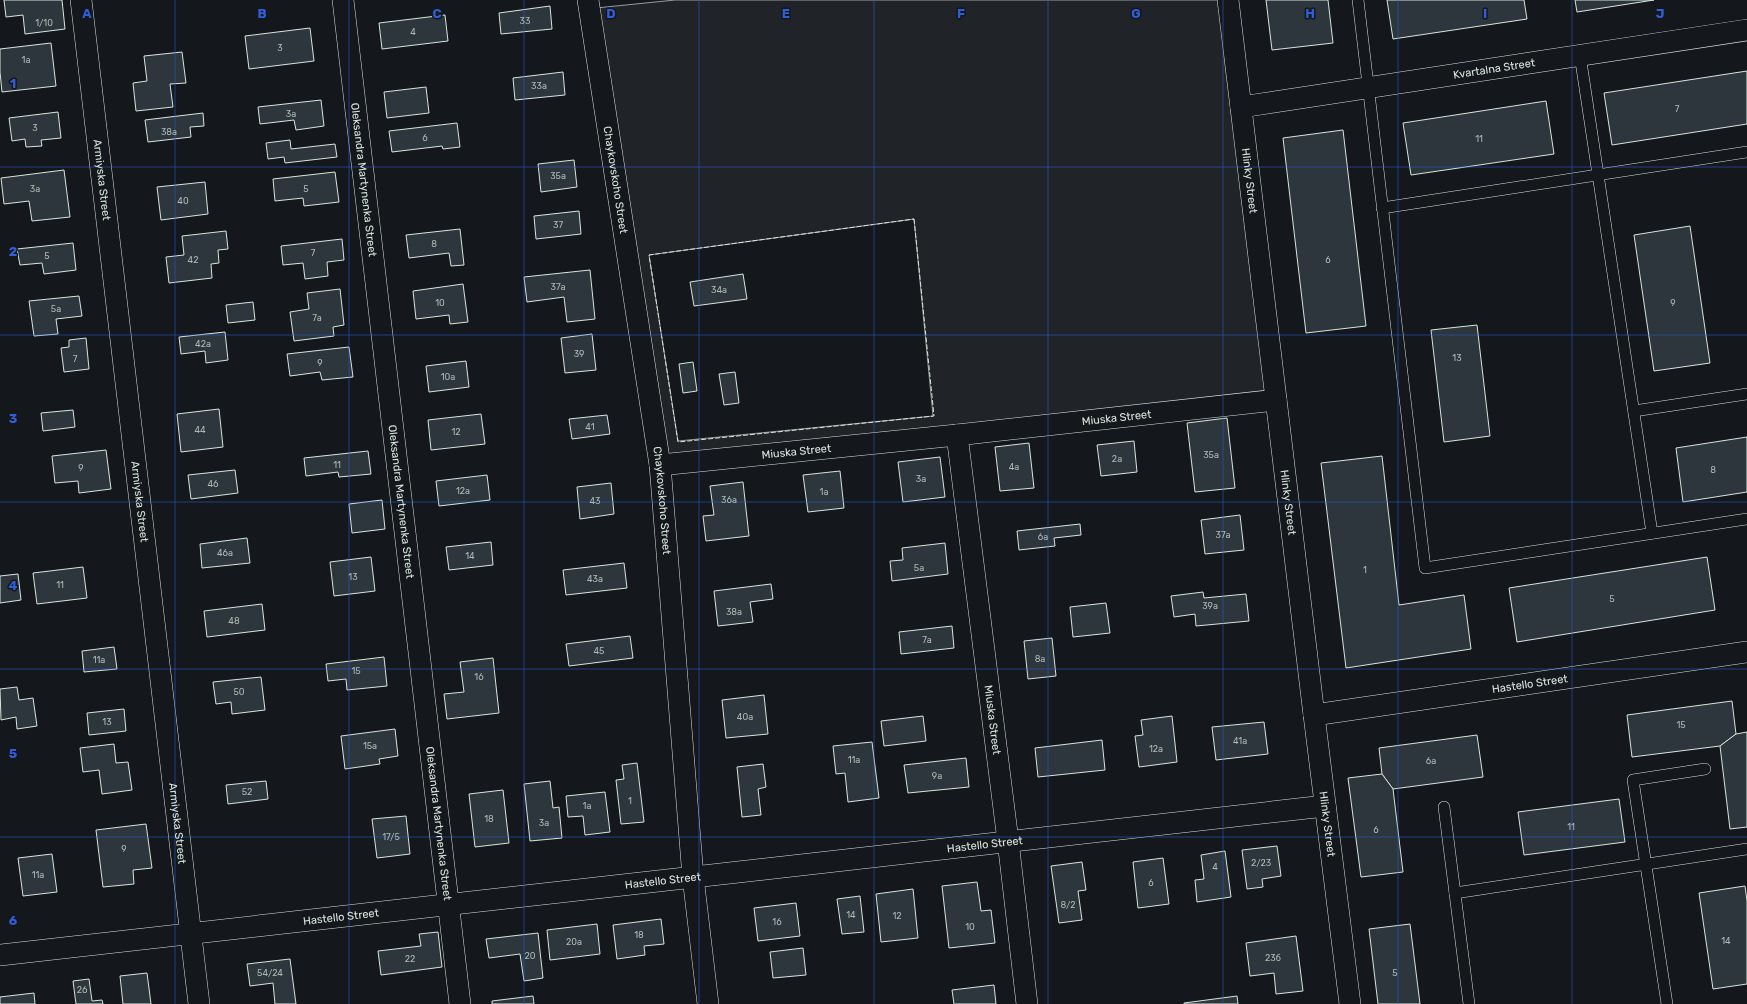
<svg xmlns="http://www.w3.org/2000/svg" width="1747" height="1004" font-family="Rubik,sans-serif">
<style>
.green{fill:#202428;stroke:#939e99;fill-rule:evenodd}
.building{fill:#2c363c;stroke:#d8e6dc}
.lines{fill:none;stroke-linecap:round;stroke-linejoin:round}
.lane-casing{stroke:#d8e6dc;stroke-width:12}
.street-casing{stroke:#d8e6dc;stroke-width:22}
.lane{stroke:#14181c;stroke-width:11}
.street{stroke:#14181c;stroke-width:21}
.fence{stroke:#d8e6dc;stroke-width:1;stroke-dasharray:5 2;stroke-linecap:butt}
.grid{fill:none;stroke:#305dd8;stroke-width:1;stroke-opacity:0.55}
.labels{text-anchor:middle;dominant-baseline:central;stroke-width:3;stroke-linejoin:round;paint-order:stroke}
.number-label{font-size:9px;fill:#adbab4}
.street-label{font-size:11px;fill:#d8e6dc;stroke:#14181c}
.grid-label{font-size:13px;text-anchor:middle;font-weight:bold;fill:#305dd8;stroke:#14181c;stroke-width:3;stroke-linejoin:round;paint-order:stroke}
</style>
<rect width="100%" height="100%" fill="#14181c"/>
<path class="green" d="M675 0H1222L1269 394 666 459 596 8ZM914 219 933 416 678 441 649 255Z"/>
<g class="building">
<polygon points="4,0 62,0 65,29 25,34 23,15 6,17"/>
<polygon points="1266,0 1328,0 1333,43 1272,50"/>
<polygon points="1387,0 1524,0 1527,19 1393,39"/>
<polygon points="1575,0 1654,0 1577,12"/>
<polygon points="550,6 552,29 501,34 499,13"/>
<polygon points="445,15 448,41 382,49 379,23"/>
<polygon points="310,28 314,61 249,69 245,36"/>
<polygon points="51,43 56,86 2,92 0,72 0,49"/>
<polygon points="182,52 186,83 170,84 173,107 136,111 133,83 147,81 144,56"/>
<polygon points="1747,71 1747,124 1612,145 1604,93"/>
<polygon points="563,72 565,95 515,100 513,78"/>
<polygon points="426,87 429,113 387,118 384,92"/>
<polygon points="321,100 324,126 296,130 294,120 260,124 258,107"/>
<polygon points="1546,101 1554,154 1411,175 1403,123"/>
<polygon points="58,112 61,138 41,140 42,146 26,147 25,139 12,141 9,118"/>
<polygon points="203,113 204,126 190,127 191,137 148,142 145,120"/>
<polygon points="457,123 460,147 443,149 442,146 392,152 389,131"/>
<polygon points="1343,130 1366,326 1306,333 1283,138"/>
<polygon points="290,140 291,149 335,144 337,157 285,163 284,157 268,159 266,143"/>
<polygon points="574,160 577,187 541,192 538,164"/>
<polygon points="64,170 70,217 32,221 29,201 4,204 1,178"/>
<polygon points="335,172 339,202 304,206 303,198 275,201 273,179"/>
<polygon points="205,182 208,214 161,220 157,187"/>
<polygon points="579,211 581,234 536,239 534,216"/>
<polygon points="1690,226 1710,363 1654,371 1634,235"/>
<polygon points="460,229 464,265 451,266 449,253 409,258 406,235"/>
<polygon points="226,231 228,249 218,250 219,263 211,264 212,278 169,283 166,257 184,255 182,236"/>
<polygon points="342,239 344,260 327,262 328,276 305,279 303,263 283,265 281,246"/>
<polygon points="73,243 76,270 44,274 42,263 20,265 17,249"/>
<polygon points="590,270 595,319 567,322 564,297 527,302 524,277"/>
<polygon points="743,274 747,299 694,306 690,282"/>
<polygon points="463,284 468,322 450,324 449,315 416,319 413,291"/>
<polygon points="340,289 344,325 333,327 334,336 294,341 290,312 309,309 307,293"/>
<polygon points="79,296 82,316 56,319 58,334 34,336 29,301"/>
<polygon points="253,302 255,320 228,323 226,305"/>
<polygon points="1477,325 1490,436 1444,442 1431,330"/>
<polygon points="225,332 228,360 206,363 205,351 181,354 179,337"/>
<polygon points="592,334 596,370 565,373 561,338"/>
<polygon points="86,338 89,369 64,372 61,348 69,347 69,340"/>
<polygon points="349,347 353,377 322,380 320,372 290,376 287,354"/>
<polygon points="466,361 469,387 429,392 426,366"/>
<polygon points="693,362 697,391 683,393 679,364"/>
<polygon points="735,372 739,403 724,405 719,374"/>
<polygon points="219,409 223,447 181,452 177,414"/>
<polygon points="73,410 75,427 43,431 41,413"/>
<polygon points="481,414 485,444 431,450 428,420"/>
<polygon points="607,415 610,434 572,439 569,419"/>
<polygon points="1227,418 1235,488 1195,492 1187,423"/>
<polygon points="1747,437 1747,492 1683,502 1676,448"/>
<polygon points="1134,441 1137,472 1101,476 1097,445"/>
<polygon points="1029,443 1034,488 1000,491 995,447"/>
<polygon points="106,450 111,489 79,493 78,481 55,483 52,456"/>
<polygon points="368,451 371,474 339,477 338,472 306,476 304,458"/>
<polygon points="1382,456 1399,605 1464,595 1471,649 1346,668 1321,463"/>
<polygon points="940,457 945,497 903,502 898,462"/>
<polygon points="235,470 238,493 191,499 188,475"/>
<polygon points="840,471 844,508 808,512 803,475"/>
<polygon points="487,475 490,500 439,506 436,481"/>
<polygon points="743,482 749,536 706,541 703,516 714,515 710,486"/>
<polygon points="611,483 614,514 580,519 577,487"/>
<polygon points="382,500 385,529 352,533 349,504"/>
<polygon points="1240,515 1244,550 1205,554 1201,520"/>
<polygon points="1080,524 1081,535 1054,538 1055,546 1019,550 1017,531"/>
<polygon points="247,538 250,563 202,568 200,544"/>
<polygon points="491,542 493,565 449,570 446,547"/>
<polygon points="945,543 948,574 892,581 890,561 903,560 902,548"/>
<polygon points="371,557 375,591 334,596 330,562"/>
<polygon points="1707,557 1715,610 1517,642 1509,588"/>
<polygon points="624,563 627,588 566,595 563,570"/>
<polygon points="83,567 87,598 37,604 33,573"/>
<polygon points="18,574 21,600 0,603 0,576"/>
<polygon points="771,584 773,599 750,602 753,622 718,626 714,591"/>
<polygon points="1203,592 1204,598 1246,594 1249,621 1196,626 1195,614 1174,617 1171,596"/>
<polygon points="1106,603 1110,633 1073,637 1070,607"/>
<polygon points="262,604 265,630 207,637 204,611"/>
<polygon points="952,626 954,648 901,654 899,632"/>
<polygon points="630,636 633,658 569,666 566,644"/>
<polygon points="1052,638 1056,676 1028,679 1024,641"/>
<polygon points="114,647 117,669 84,672 82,651"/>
<polygon points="384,657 387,686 347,690 346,679 328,681 326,664"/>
<polygon points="493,658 499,713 447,719 444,694 464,692 460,662"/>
<polygon points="261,677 265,710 232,714 231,702 216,704 213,682"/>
<polygon points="17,687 19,700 33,698 37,726 17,729 16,717 1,720 0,689"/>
<polygon points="764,695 768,734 726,738 722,700"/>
<polygon points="1732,701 1736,734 1720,746 1632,757 1627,715"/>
<polygon points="124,709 126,731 89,735 87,713"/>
<polygon points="923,716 926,741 884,746 881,721"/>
<polygon points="1172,716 1177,762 1139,767 1135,736 1143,735 1141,720"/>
<polygon points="1264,722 1268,754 1216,760 1212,727"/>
<polygon points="395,729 398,756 379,759 380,764 345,769 341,736"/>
<polygon points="1747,732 1747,827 1730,829 1720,746 1736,734"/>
<polygon points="1477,735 1483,777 1393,789 1382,774 1379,748"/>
<polygon points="1102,740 1105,770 1038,777 1035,748"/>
<polygon points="872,742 879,798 848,802 845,773 836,774 833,746"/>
<polygon points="114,744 116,763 128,762 132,790 102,794 99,770 83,772 80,748"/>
<polygon points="966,758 969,787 908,793 904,765"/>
<polygon points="637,763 644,822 621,824 616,780 624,779 622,765"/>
<polygon points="763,764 766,787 758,789 761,815 742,817 737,767"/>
<polygon points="1382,774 1393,789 1403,872 1361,877 1348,778"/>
<polygon points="266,781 268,799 228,804 226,785"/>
<polygon points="550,781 553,808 559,807 562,838 530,841 524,784"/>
<polygon points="503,790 509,843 475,847 469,794"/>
<polygon points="605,792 610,832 585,835 583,816 568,817 566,796"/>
<polygon points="1619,799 1625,842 1524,855 1518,812"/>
<polygon points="406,816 410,854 377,858 372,819"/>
<polygon points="146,824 152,868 133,870 134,884 103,887 96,830"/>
<polygon points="1277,846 1281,876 1262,879 1263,887 1247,889 1242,850"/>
<polygon points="1225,851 1231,897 1197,902 1195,880 1204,879 1201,855"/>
<polygon points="52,854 57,892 23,896 18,858"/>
<polygon points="1163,858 1169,904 1138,908 1133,862"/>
<polygon points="1082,862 1086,890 1078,891 1082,920 1059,923 1051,866"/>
<polygon points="977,882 981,911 991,910 995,943 949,948 942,886"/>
<polygon points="1745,886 1747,901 1747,984 1713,989 1699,893"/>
<polygon points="913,889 918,938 881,942 876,894"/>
<polygon points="860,896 864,932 842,934 837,899"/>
<polygon points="796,903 800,936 758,941 754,908"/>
<polygon points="661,919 664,944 644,946 645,955 617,959 613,925"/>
<polygon points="597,924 600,954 550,960 547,930"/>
<polygon points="1410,924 1420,1004 1378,1004 1369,929"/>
<polygon points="438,932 442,967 381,975 378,951 421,946 419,934"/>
<polygon points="538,933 543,978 524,981 520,954 489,958 486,939"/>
<polygon points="1296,936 1303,991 1276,994 1274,973 1250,976 1246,943"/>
<polygon points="803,948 806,975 773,978 770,952"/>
<polygon points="290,959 296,1004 275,1004 273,983 250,986 247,964"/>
<polygon points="147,973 151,1004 123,1004 120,976"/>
<polygon points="89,979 92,1001 102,1000 103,1004 76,1004 73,981"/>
<polygon points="994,985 996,1004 954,1004 952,990"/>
<polygon points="34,993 35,1004 0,1004 0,997"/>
<polygon points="533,996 534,1004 492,1004 492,1001"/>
<polygon points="1237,996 1238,1004 1184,1004 1184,1003"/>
</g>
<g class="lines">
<defs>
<g id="lane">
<polyline points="1358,0 1425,568 1747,519"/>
<polyline points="1580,55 1652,533"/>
<polyline points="1382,208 1747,152"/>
<polyline points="1634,411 1747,394"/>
<polyline points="1444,807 1469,1004"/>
<polyline points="1455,893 1747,849"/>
<polyline points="1667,1004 1633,780 1705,769"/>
</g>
<g id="street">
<path id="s1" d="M81 0 199 1004"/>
<path id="s2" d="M343 0 460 1004"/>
<path id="s3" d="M588 0 660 465 693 877 708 1004"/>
<path id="s4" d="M1228 0 1314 715 1350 1004"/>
<path id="s5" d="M1241 107 1747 30"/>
<path id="s6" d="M957 435 1008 841 1027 1004"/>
<path id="s7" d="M660 465 957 435 1276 400"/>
<path id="s8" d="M1314 715 1747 652"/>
<path id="s9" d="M0 955 1325 806"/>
</g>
</defs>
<use href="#lane" class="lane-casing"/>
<use href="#street" class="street-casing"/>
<use href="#lane" class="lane"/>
<use href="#street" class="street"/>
<polygon class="fence" points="914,219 934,416 678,442 649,255"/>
</g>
<path class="grid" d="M175 0V1004M349 0V1004M524 0V1004M699 0V1004M874 0V1004M1048 0V1004M1223 0V1004M1398 0V1004M1572 0V1004M0 167H1747M0 335H1747M0 502H1747M0 669H1747M0 837H1747"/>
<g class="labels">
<g class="number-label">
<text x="525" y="21">33</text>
<text x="44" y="23">1/10</text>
<text x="413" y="32">4</text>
<text x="280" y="48">3</text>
<text x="26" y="60">1а</text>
<text x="539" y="86">33а</text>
<text x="1677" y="109">7</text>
<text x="291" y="114">3а</text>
<text x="35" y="128">3</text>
<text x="169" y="132">38а</text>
<text x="425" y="138">6</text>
<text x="1479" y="139">11</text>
<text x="558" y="176">35а</text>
<text x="35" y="189">3а</text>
<text x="306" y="189">5</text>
<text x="183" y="201">40</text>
<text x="558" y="225">37</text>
<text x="434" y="244">8</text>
<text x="313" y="253">7</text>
<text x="47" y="256">5</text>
<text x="193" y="260">42</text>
<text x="1328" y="260">6</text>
<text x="558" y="287">37а</text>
<text x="719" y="290">34а</text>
<text x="440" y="303">10</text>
<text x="1673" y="303">9</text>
<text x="56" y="309">5а</text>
<text x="317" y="318">7а</text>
<text x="203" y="344">42а</text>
<text x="579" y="354">39</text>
<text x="1457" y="358">13</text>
<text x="75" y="359">7</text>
<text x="320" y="363">9</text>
<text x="448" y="377">10а</text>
<text x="590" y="427">41</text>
<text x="200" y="430">44</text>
<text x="456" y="432">12</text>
<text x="1211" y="455">35а</text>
<text x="1117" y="459">2а</text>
<text x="337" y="465">11</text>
<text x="1014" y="467">4а</text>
<text x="81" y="468">9</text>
<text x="1713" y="470">8</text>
<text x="921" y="479">3а</text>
<text x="213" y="484">46</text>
<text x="463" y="491">12а</text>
<text x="824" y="492">1а</text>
<text x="729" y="500">36а</text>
<text x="595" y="501">43</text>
<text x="1223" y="535">37а</text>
<text x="1043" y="537">6а</text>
<text x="225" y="553">46а</text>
<text x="470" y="556">14</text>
<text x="919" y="568">5а</text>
<text x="1365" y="570">1</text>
<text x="353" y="577">13</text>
<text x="595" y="579">43а</text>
<text x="60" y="585">11</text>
<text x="1612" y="599">5</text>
<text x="1210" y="606">39а</text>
<text x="734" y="612">38а</text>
<text x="234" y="621">48</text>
<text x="927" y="640">7а</text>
<text x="599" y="651">45</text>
<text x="1040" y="659">8а</text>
<text x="99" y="660">11а</text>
<text x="356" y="671">15</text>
<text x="479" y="677">16</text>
<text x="239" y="692">50</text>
<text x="745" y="717">40а</text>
<text x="107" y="722">13</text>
<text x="1681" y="725">15</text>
<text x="1240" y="741">41а</text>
<text x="370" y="746">15а</text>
<text x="1156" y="749">12а</text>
<text x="854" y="760">11а</text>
<text x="1431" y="761">6а</text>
<text x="937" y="776">9а</text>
<text x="247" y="792">52</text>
<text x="630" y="801">1</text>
<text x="587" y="806">1а</text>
<text x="489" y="819">18</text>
<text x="544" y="823">3а</text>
<text x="1571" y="827">11</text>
<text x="1376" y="830">6</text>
<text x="391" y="837">17/5</text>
<text x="124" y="849">9</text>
<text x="1261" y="863">2/23</text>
<text x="1215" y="867">4</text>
<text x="38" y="875">11а</text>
<text x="1151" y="883">6</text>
<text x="1068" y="905">8/2</text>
<text x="851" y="915">14</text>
<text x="897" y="916">12</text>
<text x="777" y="922">16</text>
<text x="970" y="927">10</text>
<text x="639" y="935">18</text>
<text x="1726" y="941">14</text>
<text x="574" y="942">20а</text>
<text x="530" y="956">20</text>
<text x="1273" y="958">23б</text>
<text x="410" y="959">22</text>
<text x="270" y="973">54/24</text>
<text x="1395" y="973">5</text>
<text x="82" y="990">26</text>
</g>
<g class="street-label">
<text stroke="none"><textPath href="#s5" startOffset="256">Kvartalna Street</textPath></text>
<text stroke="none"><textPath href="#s1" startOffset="181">Armiyska Street</textPath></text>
<text stroke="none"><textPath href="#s2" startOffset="181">Oleksandra Martynenka Street</textPath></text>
<text stroke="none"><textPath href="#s3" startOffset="182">Chaykovskoho Street</textPath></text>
<text stroke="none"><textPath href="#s4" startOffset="182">Hlinky Street</textPath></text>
<text stroke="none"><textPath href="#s7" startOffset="459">Miuska Street</textPath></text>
<text stroke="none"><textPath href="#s7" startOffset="137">Miuska Street</textPath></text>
<text stroke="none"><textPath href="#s3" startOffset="506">Chaykovskoho Street</textPath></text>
<text stroke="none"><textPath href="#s1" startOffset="505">Armiyska Street</textPath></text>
<text stroke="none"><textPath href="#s2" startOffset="505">Oleksandra Martynenka Street</textPath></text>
<text stroke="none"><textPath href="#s4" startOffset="506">Hlinky Street</textPath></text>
<text stroke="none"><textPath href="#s8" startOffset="218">Hastello Street</textPath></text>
<text stroke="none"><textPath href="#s6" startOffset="287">Miuska Street</textPath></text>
<text stroke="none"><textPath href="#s1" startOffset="829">Armiyska Street</textPath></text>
<text stroke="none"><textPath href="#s2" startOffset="829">Oleksandra Martynenka Street</textPath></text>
<text stroke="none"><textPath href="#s4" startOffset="830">Hlinky Street</textPath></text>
<text stroke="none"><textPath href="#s9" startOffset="991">Hastello Street</textPath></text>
<text stroke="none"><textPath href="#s9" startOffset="667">Hastello Street</textPath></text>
<text stroke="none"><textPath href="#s9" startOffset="343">Hastello Street</textPath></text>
</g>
</g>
<g class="grid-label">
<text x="87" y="18">A</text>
<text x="262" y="18">B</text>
<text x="437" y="18">C</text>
<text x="611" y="18">D</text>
<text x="786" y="18">E</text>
<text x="961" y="18">F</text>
<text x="1136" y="18">G</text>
<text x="1310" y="18">H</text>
<text x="1485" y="18">I</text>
<text x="1660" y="18">J</text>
<text x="13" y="88">1</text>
<text x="13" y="256">2</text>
<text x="13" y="423">3</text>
<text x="13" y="590">4</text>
<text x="13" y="758">5</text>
<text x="13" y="925">6</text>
</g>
</svg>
